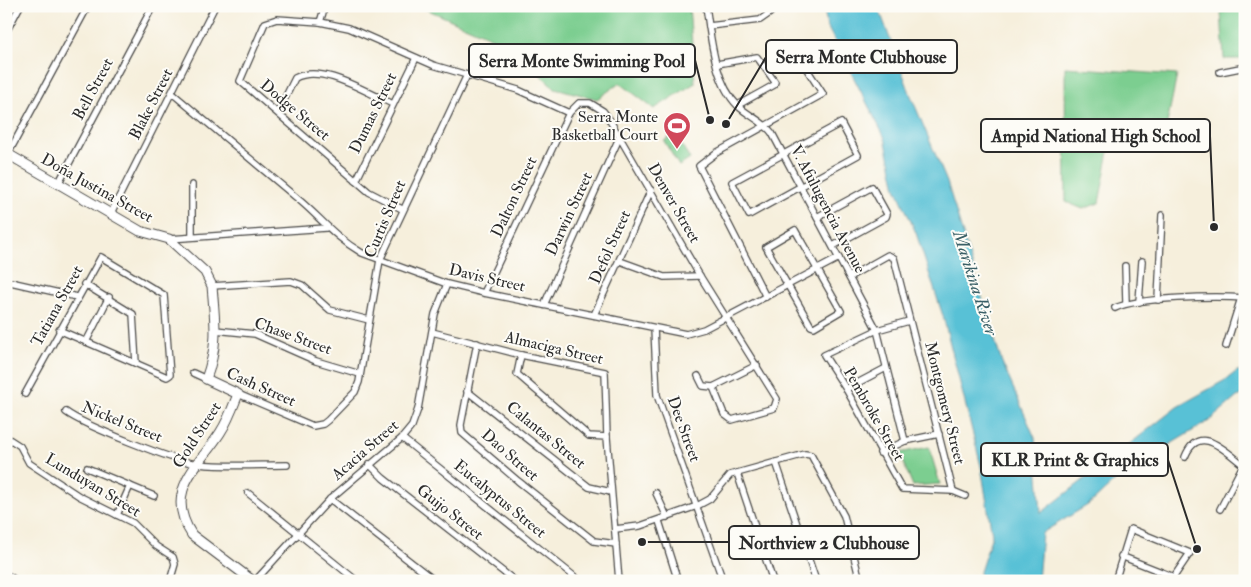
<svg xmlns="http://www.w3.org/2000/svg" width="1251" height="587" font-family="'IM FELL Double Pica',serif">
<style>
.green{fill:#7cce90;stroke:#547c5e}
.water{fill:#59c1d6;stroke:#427680}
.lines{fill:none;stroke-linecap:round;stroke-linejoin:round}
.street-casing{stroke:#494846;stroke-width:8}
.secondary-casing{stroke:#494846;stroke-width:11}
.primary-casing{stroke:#494846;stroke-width:11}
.street{stroke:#fff;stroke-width:5.5}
.secondary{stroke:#fff;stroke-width:9}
.primary{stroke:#fff;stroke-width:9}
.labels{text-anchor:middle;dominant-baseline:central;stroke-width:4;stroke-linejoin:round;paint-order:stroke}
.street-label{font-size:16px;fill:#2b2b2b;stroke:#fdfcf7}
.poi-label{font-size:16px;fill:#2b2b2b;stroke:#fdfcf7;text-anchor:end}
.water-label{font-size:18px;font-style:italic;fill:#3b6067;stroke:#fdfcf7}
.leader{fill:none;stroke:#2b2b2b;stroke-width:2}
.callout-dot{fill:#2b2b2b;stroke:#fdfcf7;stroke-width:2}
.callout{fill:#fdfcf7;stroke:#2b2b2b;stroke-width:2}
.callout-label{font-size:18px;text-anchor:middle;font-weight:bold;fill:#2b2b2b}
</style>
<rect width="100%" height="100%" fill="#fdfcf7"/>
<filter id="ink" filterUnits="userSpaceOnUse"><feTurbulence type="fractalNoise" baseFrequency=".02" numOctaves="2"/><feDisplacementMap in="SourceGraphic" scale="10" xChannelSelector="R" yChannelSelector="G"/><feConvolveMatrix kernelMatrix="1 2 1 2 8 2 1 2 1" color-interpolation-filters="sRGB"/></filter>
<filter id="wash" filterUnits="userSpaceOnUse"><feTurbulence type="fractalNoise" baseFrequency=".0096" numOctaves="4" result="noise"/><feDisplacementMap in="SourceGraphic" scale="20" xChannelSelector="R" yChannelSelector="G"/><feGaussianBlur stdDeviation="1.12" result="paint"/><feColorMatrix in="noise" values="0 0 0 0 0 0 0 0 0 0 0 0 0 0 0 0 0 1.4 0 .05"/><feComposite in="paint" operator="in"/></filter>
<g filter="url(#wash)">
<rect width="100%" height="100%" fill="#f6efdc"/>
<g class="green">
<polygon points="419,6 689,6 695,83 654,109 620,83 597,99 555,88 506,44"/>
<polygon points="1245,10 1245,59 1224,59 1221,12"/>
<polygon points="1065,67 1177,75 1161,152 1109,151 1099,203 1083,209 1066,202"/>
<polygon points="675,134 690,159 679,166 664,141"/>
<polygon points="929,447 940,484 913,486 899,453"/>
</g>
<polygon class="water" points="823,6 878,6 911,96 947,182 1001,360 1035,438 1041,513 1177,407 1227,379 1237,371 1245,371 1245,394 1237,397 1209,421 1159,451 1133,472 1117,479 1091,503 1042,533 1038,581 977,581 992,535 981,466 943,316 916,233 896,188 885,138 828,28"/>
</g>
<g filter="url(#ink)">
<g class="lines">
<defs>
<g id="street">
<path d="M706 6C711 38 714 82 738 106 749 116 763 121 772 133L877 330 905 441"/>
<polyline points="320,22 325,6"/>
<polyline points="709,26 760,20 770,13 768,6"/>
<polyline points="6,32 20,6"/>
<polyline points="717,64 757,57 775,82 774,85 738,105"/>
<polyline points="1220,72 1245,67"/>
<path d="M172 93C214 128 256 164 298 199 322 219 333 236 362 253L447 284 484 293 686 334 704 329 839 258"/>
<path d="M278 112 295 78C322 63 367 93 393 104"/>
<polygon points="841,123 858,155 749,215 732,182"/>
<polyline points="8,154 88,6"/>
<polyline points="356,181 416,58"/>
<polyline points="58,184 153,6"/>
<polyline points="402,209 369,192 240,81 265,23 277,19 320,22 349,28 433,65 518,90 569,113"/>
<polyline points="110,215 215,6"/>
<polyline points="817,217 872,187 887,214 886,217 833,246"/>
<polygon points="795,230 841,311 814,327 811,326 766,247"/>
<polyline points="192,237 192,185"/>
<polyline points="169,239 326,228"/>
<polyline points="620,261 664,277 700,276"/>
<polyline points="1125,266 1126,303"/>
<polyline points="849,277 888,255 894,258 953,491"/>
<polyline points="6,281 77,297"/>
<polyline points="84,284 133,314 136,363"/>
<polyline points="212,286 291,281 302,285 330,310 369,320"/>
<polyline points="484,293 569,113 579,103 590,103 603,111 609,119 700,276 777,399 774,408 732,420 724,414 713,387"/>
<polyline points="766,297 699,166 716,153 823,94 797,54 788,49"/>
<polyline points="1158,300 1162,215"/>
<polyline points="1139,302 1142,261"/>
<polyline points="544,305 620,136"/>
<path d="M1115 308C1139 297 1216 296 1245 298"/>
<polyline points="594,315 651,190"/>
<polyline points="909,321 877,330 824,355 846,389 902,489 953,491 965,496"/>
<polyline points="654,328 657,395 723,581"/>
<polyline points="215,330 255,334 316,361 360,374"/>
<polyline points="432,332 521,355 605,372 607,437 619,581"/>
<polyline points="86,342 109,297"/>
<polyline points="477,343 461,425 462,433 518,481 594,541 616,544"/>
<polyline points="1226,346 1241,298"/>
<polyline points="521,355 517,374 589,436 607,437"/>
<polyline points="193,373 206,379"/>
<polyline points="698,376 703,386 713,387 757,365"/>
<polyline points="846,389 886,368"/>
<polyline points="467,391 589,487 611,492"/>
<polyline points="25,394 101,257 164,295 170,375 167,377 59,330"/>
<polyline points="238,394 313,426 323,424 328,420 355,392 359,382 380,260 467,75"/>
<path d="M66 412C83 425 176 462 198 464 227 467 258 465 287 465"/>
<polyline points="6,437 20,446 29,463 79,496 133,523 156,546 173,557 175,564 170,581"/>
<polyline points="402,438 580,581"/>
<polyline points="880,453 905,441 939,434"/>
<path d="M1185 457C1199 421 1227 453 1245 466"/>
<polyline points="776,462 816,581"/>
<polyline points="369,464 383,478 515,581"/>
<polyline points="87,468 154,496"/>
<polyline points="737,473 773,581"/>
<polyline points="248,493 357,581"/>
<polyline points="656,493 667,517"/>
<polyline points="330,499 435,581"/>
<polyline points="1220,509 1243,465"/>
<polyline points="117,515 130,486"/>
<polyline points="659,521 678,581"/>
<polyline points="615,529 640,526 697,506 710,499 730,475 805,454 811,455 844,516 860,581"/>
<polyline points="1121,556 1174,577"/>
<polyline points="1116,577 1126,581"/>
<polyline points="255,581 330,499 402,438 412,426 418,409 435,314 447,284"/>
<polyline points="1115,581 1131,529 1190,553 1171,581"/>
</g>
<path id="secondary" d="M6 153 140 231 169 239 205 272 212 286C215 323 219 343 206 379L238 394C233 407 228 421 220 433 198 467 163 491 192 535L253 581"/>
<polyline id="primary" points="6,576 14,581"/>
</defs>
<use href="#street" class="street-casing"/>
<use href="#secondary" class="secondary-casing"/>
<use href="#primary" class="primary-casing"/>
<use href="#street" class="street"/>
<use href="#secondary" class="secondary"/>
<use href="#primary" class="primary"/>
</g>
</g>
<defs>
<symbol id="stadium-pin" viewBox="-11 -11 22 30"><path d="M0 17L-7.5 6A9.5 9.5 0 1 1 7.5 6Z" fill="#d1495b" stroke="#fdfcf7"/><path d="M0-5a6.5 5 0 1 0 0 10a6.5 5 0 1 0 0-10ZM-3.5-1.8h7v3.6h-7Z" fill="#fff"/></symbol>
</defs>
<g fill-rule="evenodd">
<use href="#stadium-pin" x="661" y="110" width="32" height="43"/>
</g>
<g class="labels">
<g class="street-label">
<text transform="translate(93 89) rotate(-62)">Bell Street</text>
<text transform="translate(151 104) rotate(-63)">Blake Street</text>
<text transform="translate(295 110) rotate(40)">Dodge Street</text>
<text transform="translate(373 113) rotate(-64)">Dumas Street</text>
<text transform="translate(97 188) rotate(29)">Doña Justina Street</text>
<text transform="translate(514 197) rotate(-65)">Dalton Street</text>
<text transform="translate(674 203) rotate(60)">Denver Street</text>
<text transform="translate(828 209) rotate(62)">V. Afulugencia Avenue</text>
<text transform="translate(569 214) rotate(-65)">Darwin Street</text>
<text transform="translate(385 219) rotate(-67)">Curtis Street</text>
<text transform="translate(610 247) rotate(-66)">Defol Street</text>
<text transform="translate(487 278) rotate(13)">Davis Street</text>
<text transform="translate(57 306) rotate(-61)">Tatiana Street</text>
<text transform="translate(293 336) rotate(20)">Chase Street</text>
<text transform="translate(554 348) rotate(13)">Almaciga Street</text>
<text transform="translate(261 387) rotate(24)">Cash Street</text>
<text transform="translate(945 403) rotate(76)">Montgomery Street</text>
<text transform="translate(874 414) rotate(60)">Pembroke Street</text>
<text transform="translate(122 422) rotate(22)">Nickel Street</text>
<text transform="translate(684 429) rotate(70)">Dee Street</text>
<text transform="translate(197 435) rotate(-57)">Gold Street</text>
<text transform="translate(546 435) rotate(39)">Calantas Street</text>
<text transform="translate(365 450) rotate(-41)">Acacia Street</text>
<text transform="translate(510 455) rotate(41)">Dao Street</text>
<text transform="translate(93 485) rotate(31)">Lunduyan Street</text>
<text transform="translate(500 499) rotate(39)">Eucalyptus Street</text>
<text transform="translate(450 512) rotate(38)">Guijo Street</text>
</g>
<g class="poi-label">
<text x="658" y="117">Serra Monte<tspan x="658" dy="18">Basketball Court</tspan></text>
</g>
<g class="water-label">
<text transform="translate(975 283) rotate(72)">Marikina River</text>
</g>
</g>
<path class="leader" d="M726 124L766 57M710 120L695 60M1214 227L1210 136M1197 549L1168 460M642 542L729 542"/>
<g class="callout-dot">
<circle cx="726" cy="124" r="5"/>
<circle cx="710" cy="120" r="5"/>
<circle cx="1214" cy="227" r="5"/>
<circle cx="1197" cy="549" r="5"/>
<circle cx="642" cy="542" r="5"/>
</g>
<g class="callout">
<rect x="766" y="40" width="191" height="33" rx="5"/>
<rect x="469" y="44" width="226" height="33" rx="5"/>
<rect x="981" y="119" width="229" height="33" rx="5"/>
<rect x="981" y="443" width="187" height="33" rx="5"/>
<rect x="729" y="526" width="190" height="33" rx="5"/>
</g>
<g class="callout-label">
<text x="861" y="63">Serra Monte Clubhouse</text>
<text x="582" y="67">Serra Monte Swimming Pool</text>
<text x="1096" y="142">Ampid National High School</text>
<text x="1075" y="466">KLR Print &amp; Graphics</text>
<text x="824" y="549">Northview 2 Clubhouse</text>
</g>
<rect width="1251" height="587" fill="none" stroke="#fdfcf7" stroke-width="25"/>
</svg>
